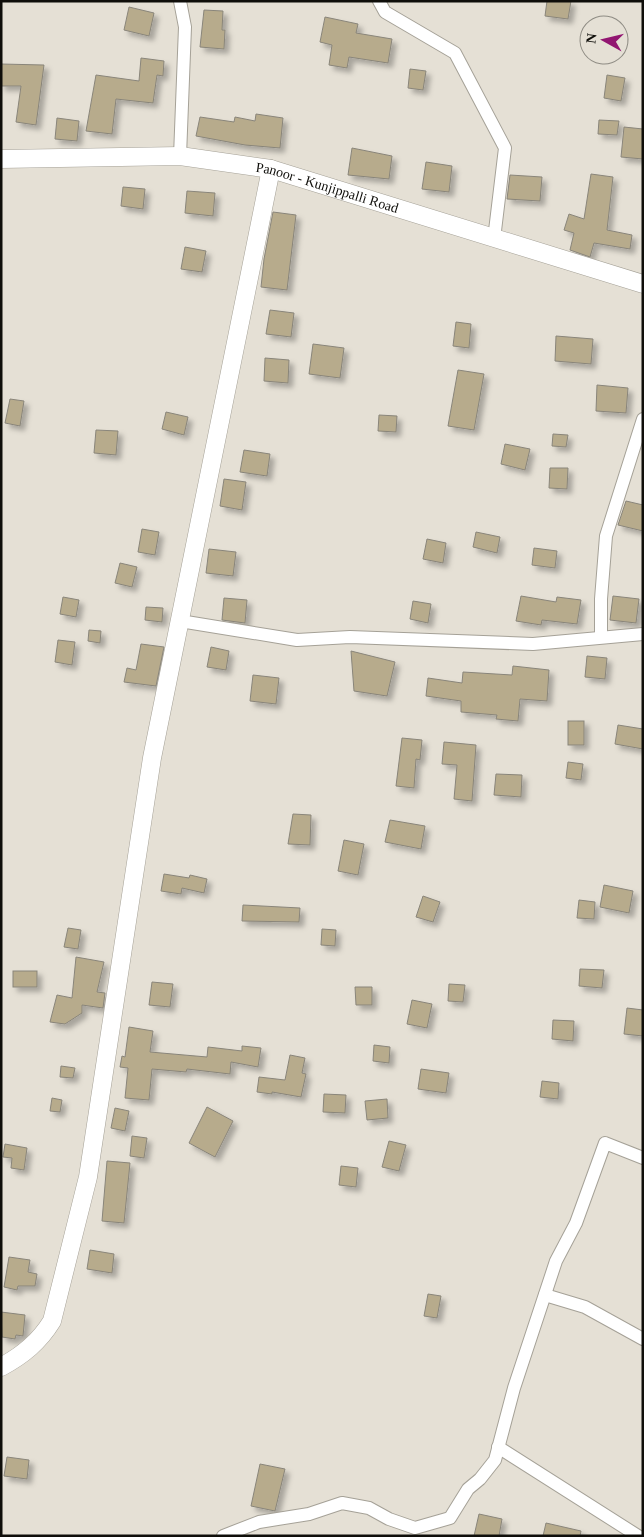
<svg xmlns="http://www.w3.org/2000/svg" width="644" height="1537" font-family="'Times New Roman',serif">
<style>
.building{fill:#b7ab8c;stroke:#89857a;filter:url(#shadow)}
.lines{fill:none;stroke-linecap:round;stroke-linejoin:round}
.street-casing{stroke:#a5a197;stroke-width:14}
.secondary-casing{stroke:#a5a197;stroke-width:19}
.street{stroke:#fff;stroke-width:12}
.secondary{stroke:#fff;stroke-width:18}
.labels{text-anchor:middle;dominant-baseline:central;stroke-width:4.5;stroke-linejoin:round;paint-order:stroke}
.street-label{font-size:14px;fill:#0f0e0a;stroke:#e5e0d5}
</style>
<defs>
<filter id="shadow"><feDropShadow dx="4.5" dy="4.5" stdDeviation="2.5" flood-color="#0004"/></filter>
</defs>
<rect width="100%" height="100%" fill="#e5e0d5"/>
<g class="building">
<polygon points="547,1 571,1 568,19 545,16"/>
<polygon points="129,7 154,13 149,36 124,30"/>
<polygon points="204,10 223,11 222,30 225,30 224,49 200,47"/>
<polygon points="325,17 358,24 356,33 392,39 388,63 349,57 347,68 329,65 332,45 320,42"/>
<polygon points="141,58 164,61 163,76 157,75 153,103 116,99 112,134 86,131 96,75 139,81"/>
<polygon points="1,64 44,65 36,125 16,122 21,86 1,86"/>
<polygon points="410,69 426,71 423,90 408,88"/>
<polygon points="607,75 625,78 621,101 604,98"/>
<polygon points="256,114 283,118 280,148 245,145 196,136 200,117 234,122 235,117 255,121"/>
<polygon points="57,118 79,121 77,141 55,139"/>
<polygon points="599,120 619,121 617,135 598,134"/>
<polygon points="624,127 643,129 643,159 621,157"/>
<polygon points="352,148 392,156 389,179 348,175"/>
<polygon points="426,162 452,166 449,192 422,189"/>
<polygon points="591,174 613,177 607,230 632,235 630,249 594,243 590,257 570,250 574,233 564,230 569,214 584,219"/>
<polygon points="510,175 542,177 540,201 507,199"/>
<polygon points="123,187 145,189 143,209 121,206"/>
<polygon points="187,191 215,193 213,216 185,213"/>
<polygon points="273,212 296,215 287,290 261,287 264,259"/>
<polygon points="185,247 206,251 202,272 181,269"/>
<polygon points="270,310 294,313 291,337 266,334"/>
<polygon points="456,322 471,324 469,348 453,346"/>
<polygon points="556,336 593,339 591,364 555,361"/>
<polygon points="313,344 344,348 340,378 309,374"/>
<polygon points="265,358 289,360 288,383 264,381"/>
<polygon points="458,370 484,374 474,430 448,426"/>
<polygon points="597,385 628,388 626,413 596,411"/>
<polygon points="10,399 24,401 20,426 5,423"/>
<polygon points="166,412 188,417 184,435 162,429"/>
<polygon points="379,415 397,416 396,432 378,431"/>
<polygon points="96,430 118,431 116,455 94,453"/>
<polygon points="553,434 568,435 566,447 552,446"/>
<polygon points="505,444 530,449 525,470 501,464"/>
<polygon points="244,450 270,454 267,476 240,472"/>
<polygon points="550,468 568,468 567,489 549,488"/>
<polygon points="224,479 246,482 242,510 220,506"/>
<polygon points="626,501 643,505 643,531 618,525"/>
<polygon points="142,529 159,532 155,555 138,552"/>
<polygon points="476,532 500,537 497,553 473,547"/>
<polygon points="427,539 446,543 443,563 423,559"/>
<polygon points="534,548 557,551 555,568 532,565"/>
<polygon points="209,549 236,552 233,576 206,573"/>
<polygon points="120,563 137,567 132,587 115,583"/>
<polygon points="521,596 556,602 557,597 581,600 577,624 542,620 541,625 516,621"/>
<polygon points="613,596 639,599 636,623 610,620"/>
<polygon points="63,597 79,600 76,617 60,614"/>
<polygon points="224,598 247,600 245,623 222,620"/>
<polygon points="413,601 431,604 428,623 410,619"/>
<polygon points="146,607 163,608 162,622 145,620"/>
<polygon points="89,630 101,631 100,643 88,641"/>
<polygon points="58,640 75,642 72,665 55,662"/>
<polygon points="141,644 164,647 156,686 124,682 127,668 136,670"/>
<polygon points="211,647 229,651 226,670 207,667"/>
<polygon points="351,651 395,662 387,696 354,691"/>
<polygon points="587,656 607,658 605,679 585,677"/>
<polygon points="513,666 549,670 547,701 520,699 518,721 496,719 497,715 461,712 461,701 426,696 428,678 462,683 463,672 512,675"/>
<polygon points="253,675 279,678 276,704 250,701"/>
<rect x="568" y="721" width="16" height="24"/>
<polygon points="618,725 643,729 643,749 615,744"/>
<polygon points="402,738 422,740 420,760 416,759 414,788 396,786"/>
<polygon points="444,742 476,745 472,801 454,799 457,765 442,764"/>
<polygon points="568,762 583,764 581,780 566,778"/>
<polygon points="496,774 522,775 521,797 494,795"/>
<polygon points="293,814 311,815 310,845 288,844"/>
<polygon points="390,820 425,826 421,849 385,842"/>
<polygon points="344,840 364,844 358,875 338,871"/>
<polygon points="164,874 189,878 190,875 207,879 204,893 182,888 181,894 161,891"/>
<polygon points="604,885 633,891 629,913 600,907"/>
<polygon points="423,896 440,902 433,922 416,917"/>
<polygon points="579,900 595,902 594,919 577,918"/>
<polygon points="243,905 300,908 299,922 242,921"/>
<polygon points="68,928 81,930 78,949 64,947"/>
<polygon points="322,929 336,930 335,946 321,945"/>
<polygon points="76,957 104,962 97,992 105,993 103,1008 82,1005 82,1013 65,1024 50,1022 57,995 72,998"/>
<polygon points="580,969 604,970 602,988 579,986"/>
<rect x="13" y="971" width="24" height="16"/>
<polygon points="152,982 173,984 170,1007 149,1005"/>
<polygon points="449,984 465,985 463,1002 448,1001"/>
<polygon points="355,987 372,987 372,1005 356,1005"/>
<polygon points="412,1000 432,1004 427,1028 407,1024"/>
<polygon points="627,1008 643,1010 643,1036 624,1034"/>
<polygon points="553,1020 574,1021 573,1041 552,1039"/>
<polygon points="129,1027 153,1031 150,1052 207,1057 208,1047 242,1051 242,1046 261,1048 258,1067 231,1062 230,1074 187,1069 186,1072 152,1069 149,1100 125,1098 128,1068 120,1067 122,1056 125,1057"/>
<polygon points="374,1045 390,1047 389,1063 373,1061"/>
<polygon points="290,1055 305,1058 302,1073 306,1074 301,1097 272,1092 272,1094 257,1092 259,1077 285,1080"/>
<polygon points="61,1066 75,1068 73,1078 60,1077"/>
<polygon points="421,1069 449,1073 446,1093 418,1089"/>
<polygon points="542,1081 559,1083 558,1099 540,1097"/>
<polygon points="324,1094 346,1095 345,1113 323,1112"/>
<polygon points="52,1098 62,1100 60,1112 50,1111"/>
<polygon points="387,1099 388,1118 367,1120 365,1101"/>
<polygon points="207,1107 233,1121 215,1157 189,1143"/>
<polygon points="115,1108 129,1111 125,1131 111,1128"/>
<polygon points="132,1136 147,1138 144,1158 130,1156"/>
<polygon points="389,1141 406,1145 399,1171 382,1167"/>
<polygon points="5,1144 27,1148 24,1170 11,1168 12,1158 3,1157"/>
<polygon points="107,1161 130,1163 124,1223 102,1221"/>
<polygon points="341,1166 358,1168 356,1187 339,1185"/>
<polygon points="90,1250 114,1254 112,1273 87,1269"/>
<polygon points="9,1257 30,1260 28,1272 37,1274 35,1286 18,1286 17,1290 4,1287"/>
<polygon points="428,1294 441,1296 437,1318 424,1316"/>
<polygon points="1,1312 25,1315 23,1336 16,1335 15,1339 2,1337"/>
<polygon points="7,1457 29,1460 27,1479 4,1476"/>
<polygon points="260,1464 285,1469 275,1511 251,1506"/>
<polygon points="479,1514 502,1519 499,1536 474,1536"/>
<polygon points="546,1523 581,1531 580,1536 543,1536"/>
</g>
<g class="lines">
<defs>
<g id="street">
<polyline points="379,1 385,12 455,53 505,148 494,239"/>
<polyline points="180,156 185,27 180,1"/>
<polyline points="180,621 297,640 350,637 533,644 643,634"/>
<polyline points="601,636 601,599 606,536 643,419"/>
<polyline points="545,1295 585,1307 643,1339"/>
<polyline points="498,1447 638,1536"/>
<polyline points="223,1536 259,1522 309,1514 342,1503 369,1508 389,1519 415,1528 450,1518 468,1489 480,1479 495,1460 514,1388 556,1261 576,1223 605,1143 643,1158"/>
</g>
<g id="secondary">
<path id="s1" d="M1 159 180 156 271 169 643 284"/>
<path d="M1 1367C23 1355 39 1342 52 1321L88 1177 152 758 271 169"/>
</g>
</defs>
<use href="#street" class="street-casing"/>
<use href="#secondary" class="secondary-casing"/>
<use href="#street" class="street"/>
<use href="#secondary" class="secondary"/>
</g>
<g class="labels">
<g class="street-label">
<text stroke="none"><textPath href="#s1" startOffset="330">Panoor - Kunjippalli Road</textPath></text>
</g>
</g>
<rect width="644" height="1537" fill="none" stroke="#0f0e0a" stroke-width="5"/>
<g transform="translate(604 40) rotate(278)"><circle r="24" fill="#e5e0d5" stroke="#8f8c84"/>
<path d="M0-4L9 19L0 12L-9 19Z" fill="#921571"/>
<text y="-8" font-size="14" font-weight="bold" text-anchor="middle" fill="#0f0e0a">N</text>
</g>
</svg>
